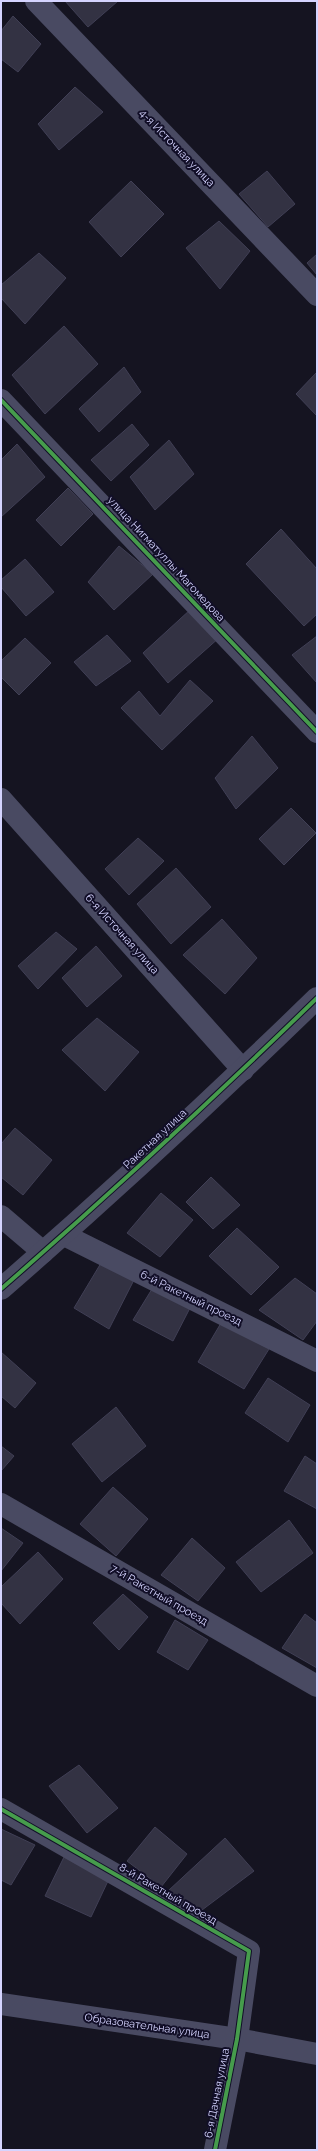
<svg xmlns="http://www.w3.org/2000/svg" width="318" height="2151" font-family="Raleway,sans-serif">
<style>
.building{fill:#333243;stroke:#403f55}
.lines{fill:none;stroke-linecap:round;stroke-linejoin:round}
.minor{stroke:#494a62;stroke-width:22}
.cycleway-casing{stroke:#110e27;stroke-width:6}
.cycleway{stroke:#469c4c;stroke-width:4}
.labels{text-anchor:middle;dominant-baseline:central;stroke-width:4;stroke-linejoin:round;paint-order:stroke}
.street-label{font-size:11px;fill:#d5d4ff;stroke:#110e27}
</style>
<rect width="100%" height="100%" fill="#151421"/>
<g class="building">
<polygon points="65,1 118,1 88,27"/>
<polygon points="13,16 41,44 18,72 1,59 1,31"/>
<polygon points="75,87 103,112 59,150 38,124"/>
<polygon points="267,171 295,204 268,227 239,194"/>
<polygon points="131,181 164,214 121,257 89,222"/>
<polygon points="219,221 250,251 220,289 186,248"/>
<polygon points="39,253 66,278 25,324 1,298 1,285"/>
<polygon points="317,254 317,275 307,263"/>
<polygon points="64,326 98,364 45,414 12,375"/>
<polygon points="124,367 141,392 99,432 79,409"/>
<polygon points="317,372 317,416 296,394"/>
<polygon points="132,424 149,445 111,481 91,460"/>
<polygon points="169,440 194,474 155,510 130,477"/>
<polygon points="17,444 45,477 1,517 1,460"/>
<polygon points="68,488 93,514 61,546 36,520"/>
<polygon points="281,529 317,569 317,614 304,626 246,564"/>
<polygon points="119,546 153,574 114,610 88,582"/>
<polygon points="25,559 54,592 26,616 1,587 1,580"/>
<polygon points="191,609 220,637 168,683 143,653"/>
<polygon points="107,635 131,661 96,686 74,662"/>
<polygon points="317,636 317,683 292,655"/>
<polygon points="25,638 51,663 19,695 1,677 1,661"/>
<polygon points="190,680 213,701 162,750 121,708 139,691 160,716"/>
<polygon points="252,736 278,768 236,809 215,778"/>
<polygon points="291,808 316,833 284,865 259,839"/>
<polygon points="138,838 164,861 129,895 105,869"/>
<polygon points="176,868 211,907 171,944 137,904"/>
<polygon points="222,919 257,958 225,994 183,955"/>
<polygon points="56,932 77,949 38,989 18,966"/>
<polygon points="96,946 122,976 87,1007 62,978"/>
<polygon points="97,1018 139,1052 105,1091 62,1050"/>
<polygon points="15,1128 52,1160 23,1195 1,1177 1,1144"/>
<polygon points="211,1177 240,1205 213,1229 186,1202"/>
<polygon points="161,1193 193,1220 160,1257 127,1233"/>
<polygon points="237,1228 279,1267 251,1295 209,1256"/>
<polygon points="104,1258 136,1276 109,1329 74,1308"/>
<polygon points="295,1278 317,1294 317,1321 303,1340 259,1310"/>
<polygon points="152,1289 190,1308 173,1341 133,1320"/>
<polygon points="221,1323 269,1349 244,1389 198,1362"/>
<polygon points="1,1352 36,1383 15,1408 1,1396"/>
<polygon points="268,1378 310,1405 288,1442 245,1413"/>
<polygon points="116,1407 146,1446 102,1482 72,1444"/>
<polygon points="1,1446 14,1456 1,1471"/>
<polygon points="305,1456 317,1464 317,1509 284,1491"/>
<polygon points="113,1487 148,1519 116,1556 80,1524"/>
<polygon points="289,1520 313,1553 261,1592 236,1562"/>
<polygon points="1,1528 23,1543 1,1571"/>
<polygon points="192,1538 225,1568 198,1601 161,1575"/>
<polygon points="38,1552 63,1579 20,1624 1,1603 1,1587"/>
<polygon points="123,1594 148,1617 119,1650 93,1623"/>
<polygon points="305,1614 317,1623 317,1668 282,1648"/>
<polygon points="175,1620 208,1640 188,1670 157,1652"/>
<polygon points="79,1765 118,1808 87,1833 49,1786"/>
<polygon points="155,1827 187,1854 161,1887 127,1861"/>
<polygon points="1,1829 35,1845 11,1885 1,1880"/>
<polygon points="225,1838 254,1871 198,1913 168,1891"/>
<polygon points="64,1857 108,1881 91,1917 45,1896"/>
</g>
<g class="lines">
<g class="minor">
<polyline points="36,1 317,295"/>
<polyline points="1,400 317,732"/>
<polyline points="1,799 243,1070"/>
<polyline points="1,1216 43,1252"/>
<polyline points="64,1235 317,1361"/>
<path d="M1 1289C109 1195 214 1098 317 998"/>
<polyline points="1,1504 317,1686"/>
<polyline points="1,1809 249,1951 237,2039 215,2150"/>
<polyline points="1,2004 237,2039 317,2054"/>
</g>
<defs>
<g id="cycleway">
<polyline points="1,400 317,732"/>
<path d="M1 1289C109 1195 214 1098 317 998"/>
<polyline points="1,1809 249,1951 237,2039 215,2150"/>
</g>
</defs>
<use href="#cycleway" class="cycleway-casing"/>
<use href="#cycleway" class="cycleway"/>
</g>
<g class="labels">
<g class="street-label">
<text transform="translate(177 148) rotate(46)">4-я Источная улица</text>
<text transform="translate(166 559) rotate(47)">улица Нигматуллы Магомедова</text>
<text transform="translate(122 934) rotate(48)">6-я Источная улица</text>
<text transform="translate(155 1139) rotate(-43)">Ракетная улица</text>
<text transform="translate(191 1298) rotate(26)">6-й Ракетный проезд</text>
<text transform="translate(159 1595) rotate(30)">7-й Ракетный проезд</text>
<text transform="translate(168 1894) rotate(30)">8-й Ракетный проезд</text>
<text transform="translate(147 2026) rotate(8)">Образовательная улица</text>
<text transform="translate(217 2093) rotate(-79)">6-я Дачная улица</text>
</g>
</g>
<rect width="318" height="2151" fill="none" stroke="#d5d4ff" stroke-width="4"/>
</svg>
